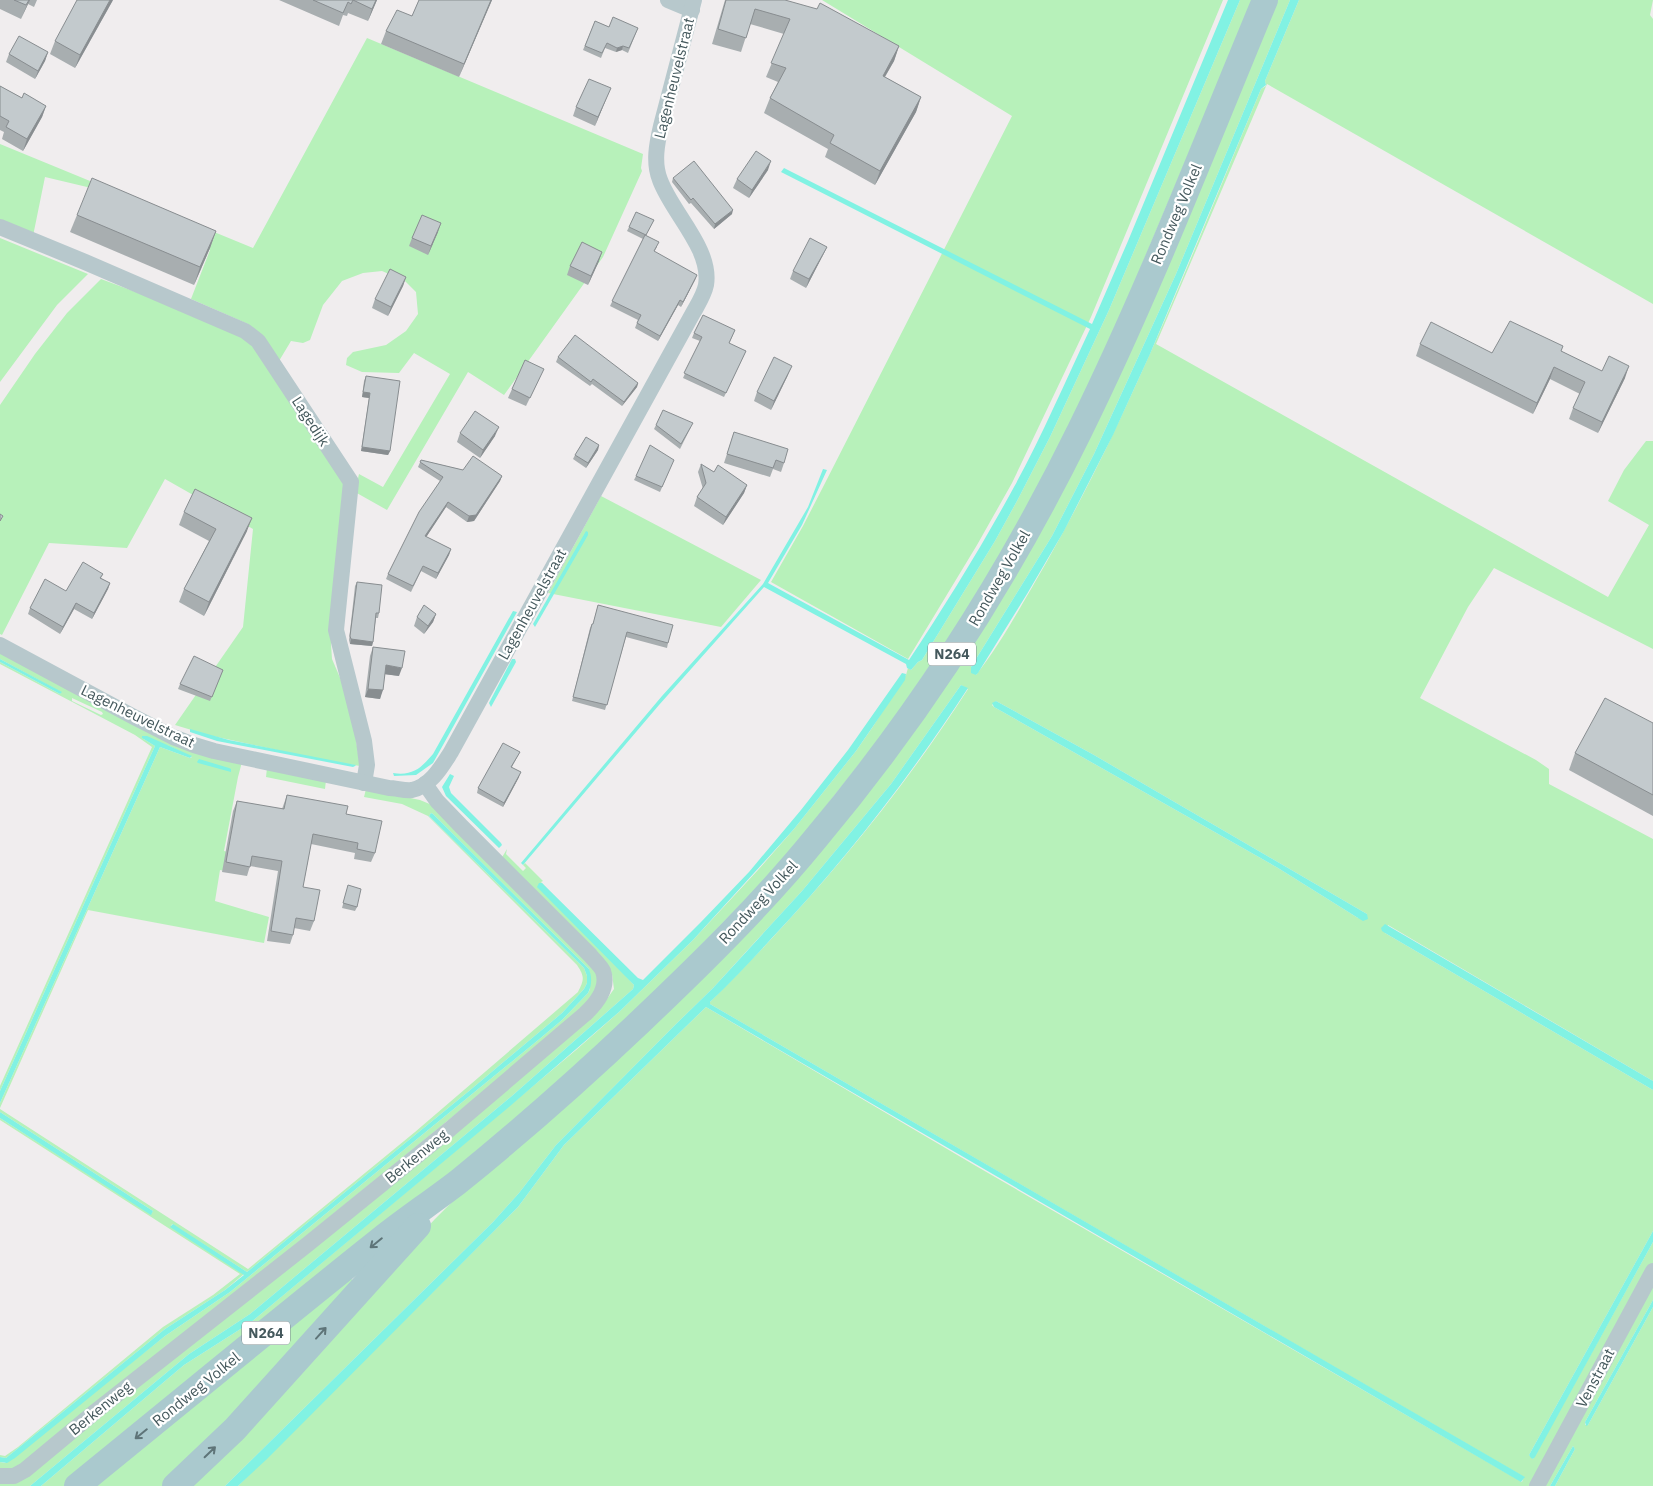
<svg xmlns="http://www.w3.org/2000/svg" width="1653" height="1486" font-family="'IBM Plex Sans',sans-serif">
<style>
.green{fill:#b7f1ba;fill-rule:evenodd}
.water{fill:#81f2e3}
.lines{fill:none;stroke-linecap:round;stroke-linejoin:round}
.minor{stroke:#b7c8cc;stroke-width:16}
.primary{stroke:#aac9ce;stroke-width:26}
.wall{fill:#a8aeb0}
.shaded-wall{fill:#888d90}
.building{fill:#c3cacd;stroke:#888d90}
.oneway{stroke:#5e7478}
.labels{text-anchor:middle;dominant-baseline:central;stroke-width:4.5;stroke-linejoin:round;paint-order:stroke}
.shield{fill:#fff;stroke:#7c8a8d;stroke-width:1}
.shield-label{font-size:14px;font-weight:bold;fill:#44585c}
.street-label{font-size:15px;fill:#44585c;stroke:#fff}
</style>
<rect width="100%" height="100%" fill="#f0edee"/>
<g class="green">
<polygon points="822,0 1223,0 1091,317 1051,401 1012,483 977,545 908,659 771,582 803,526 822,489 1012,116"/>
<polygon points="1240,0 1253,0 1130,293 1067,433 985,584 887,729 780,864 617,1031 498,1133 71,1486 41,1486 184,1365 250,1323 576,1050 619,1012 693,940 758,870 794,829 856,751 872,728 906,675 908,668 911,670 918,662 922,660 995,541 1017,501 1050,437 1109,310"/>
<path d="M1275 0H1290L1176 274 1094 454 1052 536 971 667 976 675C1002 642 1025 599 1046 563 1132 412 1194 249 1261 89L1266 86 1265 81 1299 0H1653L1650 15 1653 19V304L1267 84 1156 344 1608 597 1649 525 1608 501 1624 470 1646 441H1653V649L1494 568 1468 607 1420 698 1536 760 1549 769V784L1653 839V1081L1388 925 1385 933 1653 1090V1231L1529 1455 1533 1459 1653 1242V1264L1533 1486H238L518 1207 564 1145 706 1007 976 1166 1522 1482 1524 1477 710 1004V1002C806 907 895 803 968 689L961 685 891 784 802 891 744 954 713 988 675 1025 556 1145 519 1193 493 1222 225 1486H183L435 1219 464 1190 541 1124 952 672ZM996 701 1094 755 1367 914 1358 918 1278 868 994 707 992 705Z"/>
<polygon points="367,38 643,154 641,168 642,171 603,257 504,395 468,372 387,510 355,492 359,474 383,487 450,374 414,353 399,373 362,372 346,365 347,358 353,352 386,345 406,331 418,314 416,292 405,281 382,271 363,273 342,281 323,305 310,340 303,343 291,341 279,361 248,324 191,299 210,250 125,196 45,177 33,236 0,222 0,144 253,248"/>
<polygon points="0,238 88,274 57,305 0,382"/>
<polygon points="101,279 232,328 250,340 347,476 342,496 331,644 332,659 350,701 360,766 313,758 208,735 175,725 243,627 253,529 165,479 127,548 49,543 2,635 0,634 0,405 35,354 67,313"/>
<polygon points="601,496 761,580 721,627 548,593"/>
<path d="M0 651 242 762 238 777 224 851 228 852 225 871 220 870 215 901 269 917 264 943 88 910 0 1108V1103L160 747 190 758 192 757 169 746 142 738 155 746 0 1091V1086L152 747 135 735 0 664V662L60 694 61 692 0 659ZM72 698 102 712 103 714 101 715 72 701Z"/>
<polygon points="267,768 326,780 325,789 266,777"/>
<path d="M366 789 420 800 432 805 547 917 600 977 591 1004 25 1465 0 1472V1462L5 1463 165 1336 230 1292 537 1041 562 1020 588 993 590 989 589 969 433 814 431 813 429 816 584 968 587 976V983L584 989 562 1013 469 1091 247 1272 172 1224 171 1227 244 1274 225 1290 165 1329 6 1458 0 1457V1455L5 1456 18 1447 163 1327 213 1295 240 1274 0 1120V1118L151 1214 153 1211 0 1112V1109L248 1269 415 1132 578 992C584 980 585 977 577 965L428 816 402 804 364 797Z"/>
<polygon points="507,849 506,854 523,871 526,868 523,865 525,863 543,881 541,882 634,985 633,989 513,1095 250,1314 189,1354 30,1486 0,1486 0,1480 604,1003 614,989 612,974 501,859"/>
<polygon points="348,1275 356,1284 167,1486 90,1486"/>
<polygon points="1653,1281 1653,1300 1585,1422 1585,1425 1588,1425 1653,1307 1653,1486 1555,1486 1575,1449 1573,1446 1550,1486 1541,1486"/>
</g>
<g class="water">
<path d="M1228 0H1240L1109 310 1050 437 1017 501 995 541 922 660 918 662 911 670 907 668 906 664 764 587 659 705 523 865 521 863 662 696 763 584 808 507 823 469 827 470 802 525 768 583 909 660C946 604 982 546 1014 487 1042 436 1065 382 1090 329L781 172 784 168 1092 324 1128 241Z"/>
<polygon points="1290,0 1299,0 1265,81 1266,85 1261,89 1150,354 1113,435 1064,531 1027,594 978,673 976,675 971,673 971,667 1052,536 1094,454 1176,274"/>
<polygon points="586,531 588,532 588,535 535,627 533,624"/>
<path d="M513 611 517 612 433 763 416 775 394 776 393 773C413 776 421 768 433 754Z"/>
<polygon points="0,659 62,692 60,694 0,662"/>
<polygon points="512,659 515,659 516,662 491,707 489,703"/>
<polygon points="902,673 906,674 905,680 856,751 794,829 693,940 619,1012 509,1107 250,1323 184,1365 41,1486 30,1486 189,1354 250,1314 513,1095 633,989 634,985 537,887 539,883 542,883 638,978 643,980 701,922 749,872 801,810 848,750"/>
<path d="M961 685 968 688C910 777 844 862 771 939 751 961 731 982 710 1002V1004L1525 1477 1521 1482 706 1007 564 1145 518 1207 267 1459 238 1486H225L493 1222 519 1193 556 1145 675 1025 713 988 802 891 891 784Z"/>
<polygon points="996,701 1094,755 1367,914 1368,919 1363,921 1358,918 1278,868 994,707 992,703"/>
<polygon points="190,729 229,740 356,765 355,766 353,767 217,741 190,732"/>
<polygon points="142,736 147,736 192,756 190,758 160,747 0,1103 0,1091 155,746 142,738"/>
<polygon points="199,759 229,768 231,769 231,772 198,763 197,762"/>
<polygon points="450,774 454,776 449,787 451,793 501,843 502,845 499,848 446,796 442,787"/>
<path d="M431 813 433 814 589 969C592 977 592 985 588 993L562 1020 537 1041 230 1292 165 1336 15 1458 7 1463 0 1462V1457L6 1458 165 1329 225 1290 244 1275 170 1227 173 1224 247 1272 469 1091 562 1013 584 989 587 983V976L584 968 429 816Z"/>
<polygon points="1385,924 1653,1081 1653,1090 1385,933 1382,931 1381,928"/>
<polygon points="0,1112 153,1211 151,1215 0,1118"/>
<polygon points="1653,1231 1653,1242 1535,1457 1533,1459 1531,1458 1529,1455"/>
<polygon points="1653,1300 1653,1307 1588,1425 1586,1426 1585,1422"/>
<polygon points="1573,1446 1575,1449 1555,1486 1550,1486"/>
</g>
<g class="lines">
<g class="minor">
<polyline points="668,0 692,10"/>
<polyline points="0,227 85,262 245,331 258,341 264,350 351,482 336,630 364,741 367,765 364,783"/>
<path d="M0 645 132 716 173 737 194 745 214 751 389 788C396 788 405 791 412 790 431 786 442 766 451 752L693 313C698 304 704 295 706 285 712 249 672 213 660 180 653 163 657 143 661 126L694 0"/>
<path d="M0 1476H14L25 1470 96 1411 308 1244 450 1129 585 1014C597 1003 609 988 603 971 600 965 594 960 590 955L461 826 437 801 425 784"/>
<polyline points="1537,1486 1653,1271"/>
</g>
<g class="primary">
<path d="M77 1486C178 1404 278 1321 380 1240 405 1220 432 1202 458 1182 521 1131 582 1077 641 1021 702 963 763 903 816 838 920 714 1009 575 1080 430 1149 290 1205 144 1265 0"/>
<polyline points="175,1486 235,1429 418,1226"/>
</g>
</g>
<g class="wall">
<polygon points="0,0 37,0 34,7 28,4 21,19 0,9"/>
<polygon points="113,0 75,68 50,54 55,41"/>
<polygon points="279,0 377,0 368,21 348,13 347,16 343,15 339,26"/>
<polygon points="419,0 492,0 459,77 381,44 386,31 412,16"/>
<polygon points="725,0 785,0 899,46 894,61 885,77 921,97 916,112 875,185 825,157 828,149 764,113 770,98 778,82 766,77 784,34 750,24 741,52 712,44"/>
<polygon points="595,21 609,27 638,28 628,53 622,50 616,52 605,48 601,58 583,50"/>
<polygon points="48,52 45,61 35,79 6,62 9,54"/>
<polygon points="0,86 22,98 46,106 42,117 23,151 2,139 4,132 0,130"/>
<polygon points="607,97 595,126 573,116 576,107"/>
<polygon points="768,170 749,198 733,188 737,179"/>
<polygon points="673,178 732,214 714,229 691,203 689,204 672,182"/>
<polygon points="77,215 216,231 210,248 194,285 70,232"/>
<polygon points="654,220 646,235 657,247 654,252 697,275 695,280 681,307 678,305 658,341 635,328 638,320 610,306 643,239 627,231 629,227"/>
<polygon points="438,232 428,255 409,246 412,238"/>
<polygon points="827,247 823,255 806,288 790,279 793,271"/>
<polygon points="599,261 588,285 567,275 570,266"/>
<polygon points="406,277 403,286 388,316 372,308 375,299"/>
<polygon points="735,330 729,344 746,351 724,397 683,378 700,341 692,338 694,333"/>
<polygon points="1420,344 1492,353 1561,351 1602,371 1625,378 1598,433 1569,419 1573,408 1580,394 1550,379 1533,414 1416,356"/>
<polygon points="558,357 638,383 637,387 622,406 592,384 590,386 556,362"/>
<polygon points="788,375 771,410 754,401 757,392"/>
<polygon points="366,376 390,451 388,455 361,451 369,398 362,397 364,381"/>
<polygon points="540,377 526,406 508,398 512,389"/>
<polygon points="656,425 691,427 680,449 654,429"/>
<polygon points="734,432 784,463 781,472 773,469 770,477 724,463"/>
<polygon points="460,433 495,436 480,458 457,442"/>
<polygon points="599,445 598,450 586,468 573,459 575,455"/>
<polygon points="421,460 463,470 502,476 500,481 474,521 467,522 446,507 426,537 451,549 449,555 436,579 421,571 411,592 386,579 388,574 440,481 418,467"/>
<polygon points="672,464 660,492 634,480 636,476"/>
<polygon points="701,464 714,472 747,485 744,493 723,525 694,506 697,497 703,489 698,472"/>
<polygon points="184,512 247,531 204,616 179,602 184,589 209,541 179,525"/>
<polygon points="103,574 101,578 110,583 108,589 92,619 74,609 60,634 28,614 30,608"/>
<polygon points="357,582 379,613 378,618 376,618 372,646 350,644 349,640 355,586"/>
<polygon points="598,605 668,643 667,648 626,637 605,710 572,701 590,628 592,624 593,624"/>
<polygon points="436,614 433,622 424,634 414,626 417,617"/>
<polygon points="373,647 399,676 385,674 380,699 365,697 370,656"/>
<polygon points="223,670 210,701 178,689 180,684"/>
<polygon points="1653,723 1653,816 1569,770 1575,753"/>
<polygon points="520,752 512,767 519,777 503,807 477,793 478,788"/>
<polygon points="287,795 346,814 375,853 371,862 354,859 355,853 311,844 303,887 314,921 310,931 294,928 293,935 290,944 267,941 278,871 250,866 247,876 222,872 233,811 237,801 282,809"/>
<polygon points="348,885 357,907 355,911 342,908"/>
</g>
<g class="shaded-wall">
<polygon points="29,0 30,0 28,4 21,19"/>
<polygon points="110,0 113,0 75,68 80,55"/>
<polygon points="376,0 377,0 368,21 372,9"/>
<polygon points="491,0 492,0 459,77 464,64"/>
<polygon points="623,46 622,50 616,52 617,48"/>
<polygon points="899,46 894,61 877,90 883,76"/>
<polygon points="48,52 45,61 35,79 38,71"/>
<polygon points="611,88 607,97 595,126 598,117"/>
<polygon points="921,97 916,112 875,185 880,171"/>
<polygon points="46,106 42,117 23,151 27,139"/>
<polygon points="771,161 768,170 749,198 752,190"/>
<polygon points="733,210 732,214 714,229 715,224"/>
<polygon points="441,223 438,232 428,255 431,246"/>
<polygon points="216,231 210,248 194,285 200,267"/>
<polygon points="827,247 823,255 806,288 809,279"/>
<polygon points="602,252 599,261 588,285 591,276"/>
<polygon points="697,275 695,280 681,307 683,302"/>
<polygon points="406,277 403,286 388,316 391,307"/>
<polygon points="680,300 678,305 658,341 660,336"/>
<polygon points="792,366 788,375 771,410 774,401"/>
<polygon points="1629,366 1625,378 1598,433 1602,422"/>
<polygon points="1554,367 1550,379 1533,414 1537,403"/>
<polygon points="638,383 637,387 622,406 624,402"/>
<polygon points="363,392 370,393 369,398 362,397"/>
<polygon points="499,427 495,436 480,458 483,450"/>
<polygon points="599,445 598,450 586,468 588,463"/>
<polygon points="362,447 390,451 388,455 361,451"/>
<polygon points="502,476 500,481 474,521 467,522 469,516"/>
<polygon points="747,485 744,493 723,525 726,517"/>
<polygon points="448,502 446,507 423,542 425,536"/>
<polygon points="252,518 247,531 204,616 209,602"/>
<polygon points="451,549 449,555 436,579 438,573"/>
<polygon points="110,583 108,589 92,619 94,613"/>
<polygon points="76,603 74,609 60,634 63,627"/>
<polygon points="436,614 433,622 424,634 428,626"/>
<polygon points="351,639 373,642 372,646 350,644"/>
<polygon points="386,665 402,668 399,676 383,674"/>
<polygon points="368,689 383,690 380,699 365,697"/>
<polygon points="521,772 519,777 503,807 504,803"/>
</g>
<g class="building">
<polygon points="14,0 29,0 26,5"/>
<polygon points="77,0 110,0 80,55 55,41"/>
<polygon points="313,0 376,0 372,9 353,0 351,4 348,2 343,13"/>
<polygon points="419,0 491,0 464,64 386,31 397,10 412,16"/>
<polygon points="726,0 785,0 817,9 820,3 899,46 883,76 921,97 880,171 830,143 834,135 770,98 786,68 771,63 790,19 755,9 746,38 718,29"/>
<polygon points="613,17 638,28 629,48 623,46 617,48 607,43 602,53 585,46 595,21 609,27"/>
<polygon points="19,36 48,52 38,71 9,54"/>
<polygon points="589,79 611,88 598,117 576,107"/>
<polygon points="0,86 22,98 24,93 46,106 27,139 6,127 9,121 0,116"/>
<polygon points="756,151 771,161 752,190 737,179"/>
<polygon points="694,161 733,210 715,224 693,198 691,200 673,178"/>
<polygon points="92,178 216,231 200,267 77,215"/>
<polygon points="636,212 654,220 646,235 629,227"/>
<polygon points="422,215 441,223 431,246 412,238"/>
<polygon points="645,235 659,242 654,251 697,275 683,302 680,300 660,336 637,323 641,315 612,301"/>
<polygon points="810,238 827,247 809,279 793,271"/>
<polygon points="582,242 602,252 591,276 570,266"/>
<polygon points="390,269 406,277 391,307 375,299"/>
<polygon points="703,315 735,330 729,343 746,351 726,393 684,373 702,337 694,333"/>
<polygon points="1510,321 1563,346 1561,351 1602,371 1609,356 1629,366 1602,422 1573,408 1585,382 1554,367 1537,403 1420,344 1431,322 1492,353"/>
<polygon points="575,335 638,383 624,402 593,379 591,382 558,357"/>
<polygon points="774,357 792,366 774,401 757,392"/>
<polygon points="525,360 544,369 530,398 512,389"/>
<polygon points="366,376 400,381 390,451 362,447 370,393 363,392"/>
<polygon points="663,410 693,423 681,444 656,425"/>
<polygon points="475,411 499,427 483,450 460,433"/>
<polygon points="734,432 788,449 784,463 776,460 773,468 727,454"/>
<polygon points="586,437 599,445 588,463 575,455"/>
<polygon points="650,445 674,460 662,487 636,476"/>
<polygon points="473,456 502,476 476,515 469,516 448,502 425,536 451,549 438,573 423,566 413,586 388,574 419,512 443,477 420,462 421,460 463,470"/>
<polygon points="701,464 714,472 718,465 747,485 726,517 697,497 706,483"/>
<polygon points="195,489 252,518 209,602 184,589 216,529 184,512"/>
<polygon points="0,514 3,516 0,521"/>
<polygon points="83,562 103,574 100,578 110,583 94,613 76,603 63,627 30,608 45,579 66,591"/>
<polygon points="357,582 382,585 379,613 376,613 373,642 351,639 350,636"/>
<polygon points="424,605 436,614 428,626 417,617"/>
<polygon points="598,605 673,625 668,643 627,632 607,705 573,697 592,624 593,624"/>
<polygon points="373,647 405,651 402,668 386,665 383,690 368,689"/>
<polygon points="194,656 223,670 212,697 180,684"/>
<polygon points="1605,698 1653,723 1653,795 1575,753"/>
<polygon points="503,743 520,752 511,767 521,772 504,803 478,788"/>
<polygon points="287,795 348,806 346,814 382,821 375,853 357,849 358,843 313,834 303,887 320,890 314,921 296,918 293,935 271,931 282,861 252,856 250,867 226,862 237,801 284,809"/>
<polygon points="348,885 361,889 357,907 343,903"/>
</g>
<defs><path id="oneway-shaft" d="M-6 0H5M1.5-3L5.5 0L1.5 3" fill="none" stroke-width="1.6" stroke-linecap="round" stroke-linejoin="round" transform="scale(1.25)"/></defs>
<g class="oneway">
<use href="#oneway-shaft" transform="translate(376 1243) rotate(141)"/>
<use href="#oneway-shaft" transform="translate(321 1333) rotate(-48)"/>
<use href="#oneway-shaft" transform="translate(141 1434) rotate(141)"/>
<use href="#oneway-shaft" transform="translate(210 1452) rotate(-44)"/>
</g>
<g class="labels">
<g class="shield">
<rect x="928" y="642.5" width="48" height="23" rx="4"/>
<rect x="242" y="1321.5" width="48" height="23" rx="4"/>
</g>
<g class="shield-label">
<text x="952" y="654">N264</text>
<text x="266" y="1333">N264</text>
</g>
<g class="street-label">
<text transform="translate(674 78) rotate(-76)">Lagenheuvelstraat</text>
<text transform="translate(1176 214) rotate(-67)">Rondweg Volkel</text>
<text transform="translate(311 421) rotate(57)">Lagedijk</text>
<text transform="translate(999 578) rotate(-60)">Rondweg Volkel</text>
<text transform="translate(532 604) rotate(-61)">Lagenheuvelstraat</text>
<text transform="translate(138 716) rotate(26)">Lagenheuvelstraat</text>
<text transform="translate(758 902) rotate(-47)">Rondweg Volkel</text>
<text transform="translate(416 1156) rotate(-39)">Berkenweg</text>
<text transform="translate(1595 1378) rotate(-62)">Venstraat</text>
<text transform="translate(196 1389) rotate(-39)">Rondweg Volkel</text>
<text transform="translate(100 1408) rotate(-39)">Berkenweg</text>
</g>
</g>
</svg>
